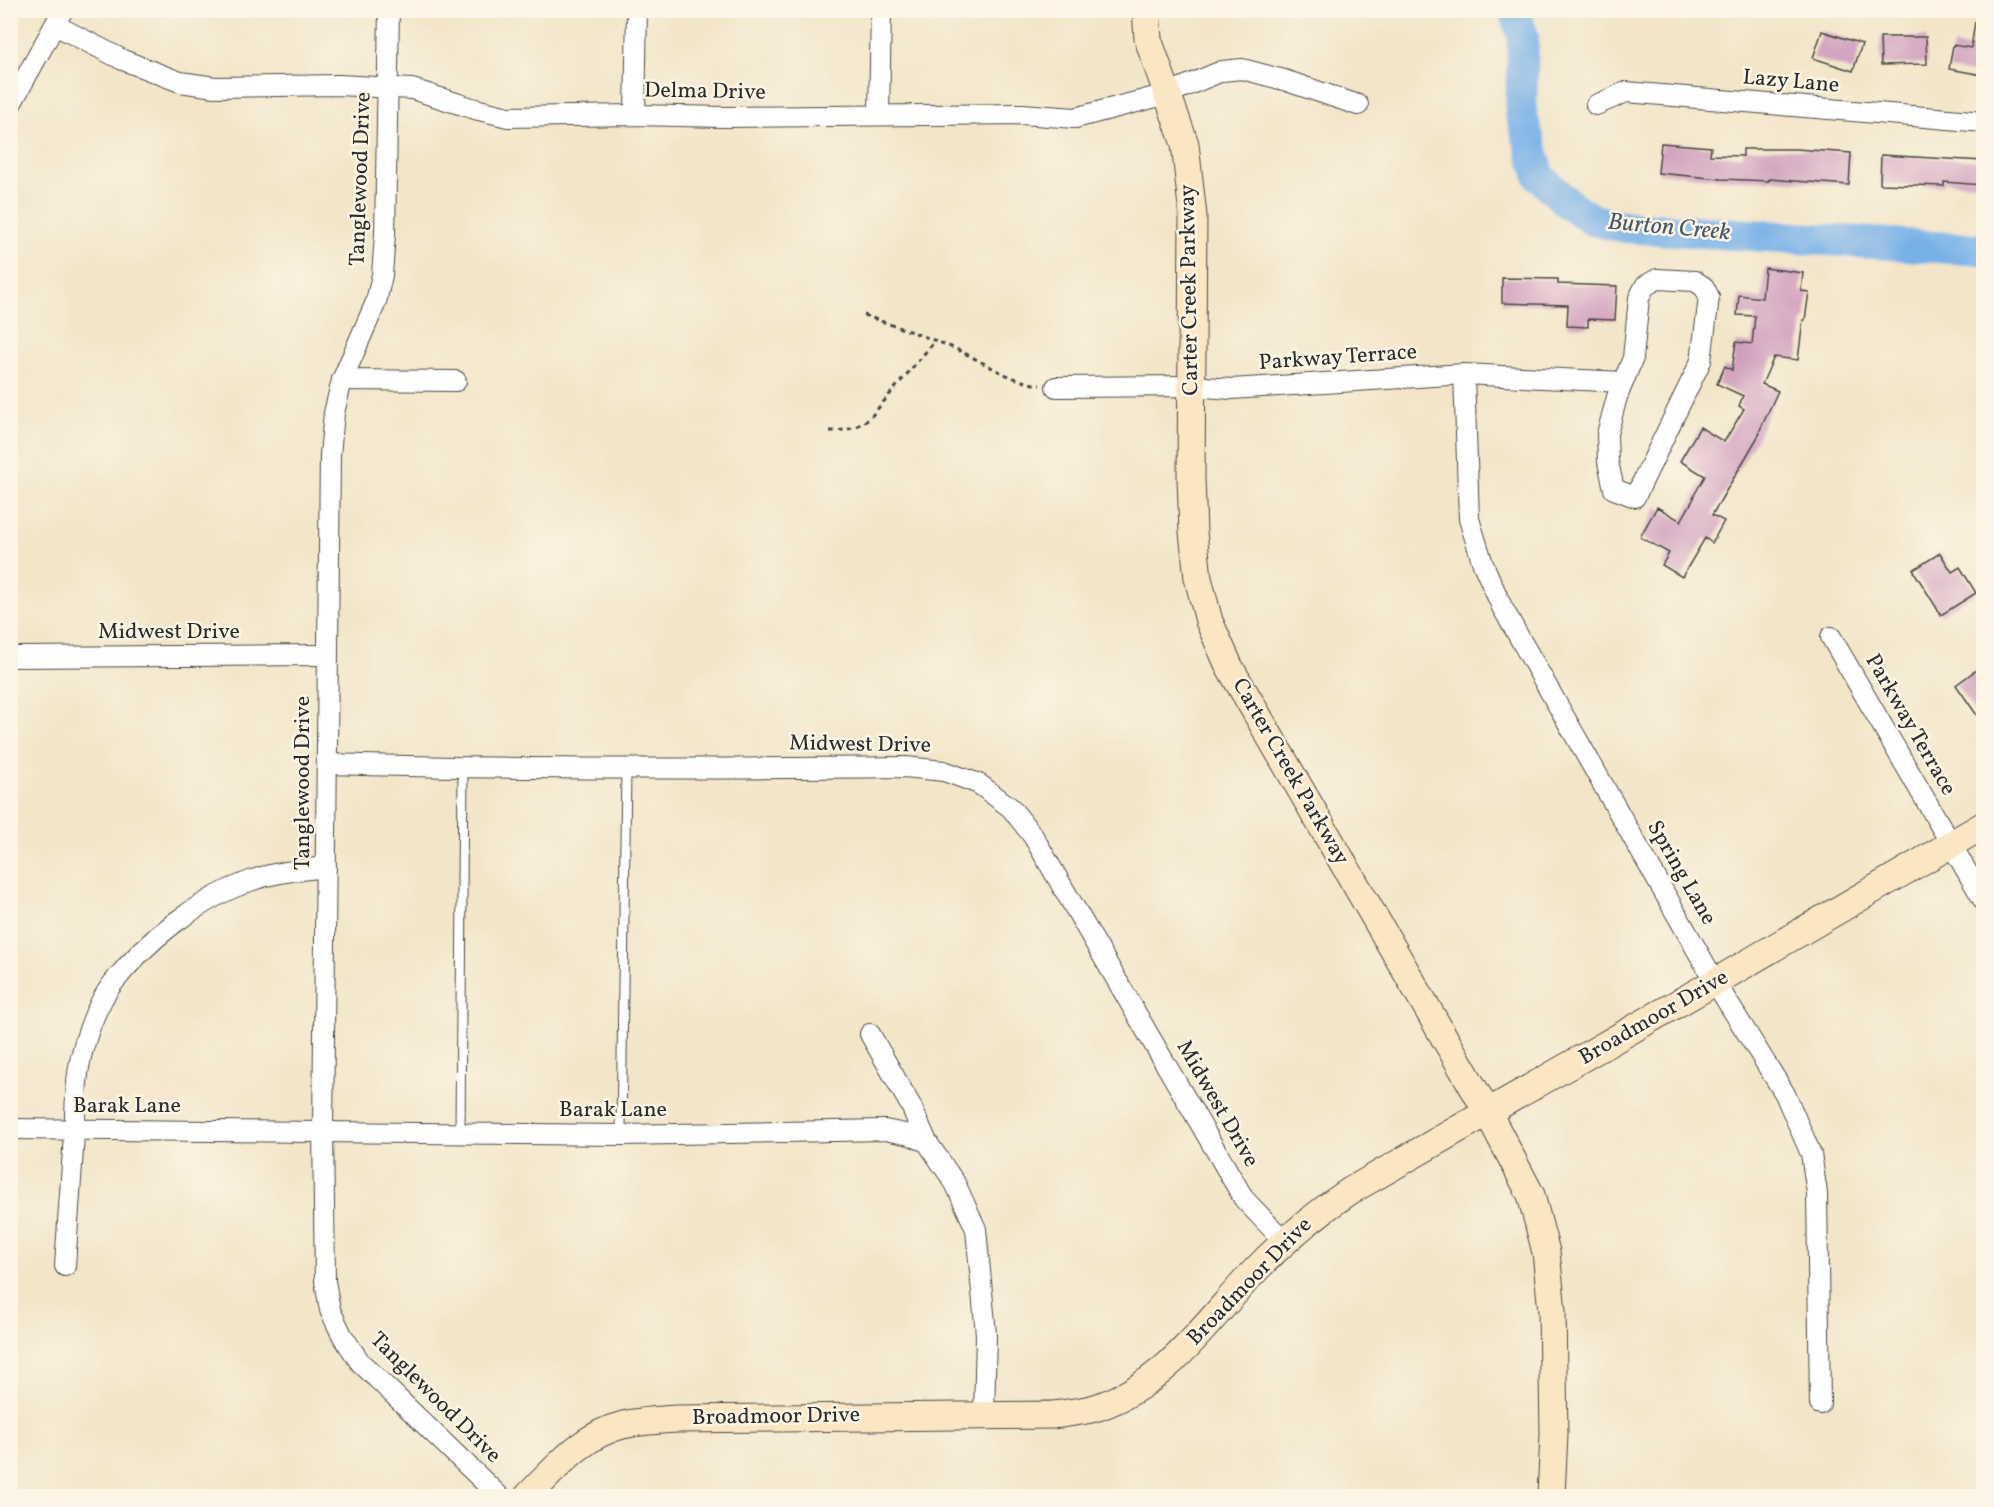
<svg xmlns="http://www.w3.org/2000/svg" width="1994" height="1507" font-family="Vollkorn,serif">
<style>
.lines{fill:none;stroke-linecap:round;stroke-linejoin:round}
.river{stroke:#78b1e8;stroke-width:32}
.building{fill:#d09fbe}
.lane-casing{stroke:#494743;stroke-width:11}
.street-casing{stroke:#494743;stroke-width:22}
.secondary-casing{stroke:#494743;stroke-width:29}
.path{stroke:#494743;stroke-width:3;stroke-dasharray:4.5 4.5;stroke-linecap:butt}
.lane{stroke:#fff;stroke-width:9}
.street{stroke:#fff;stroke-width:20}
.secondary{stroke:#fbe6c4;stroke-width:27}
.labels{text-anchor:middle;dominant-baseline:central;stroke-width:5;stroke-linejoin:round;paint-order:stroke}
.street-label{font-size:22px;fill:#2b2b2b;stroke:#fcf5e5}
.water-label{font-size:24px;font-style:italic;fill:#465a6d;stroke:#fcf5e5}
</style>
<rect width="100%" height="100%" fill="#fcf5e5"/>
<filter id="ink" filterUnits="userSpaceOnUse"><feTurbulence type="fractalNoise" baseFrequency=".0167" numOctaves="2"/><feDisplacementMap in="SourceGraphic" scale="12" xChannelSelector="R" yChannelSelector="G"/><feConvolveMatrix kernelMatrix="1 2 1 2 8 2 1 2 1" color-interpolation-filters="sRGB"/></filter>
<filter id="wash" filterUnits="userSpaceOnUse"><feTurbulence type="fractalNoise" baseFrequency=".008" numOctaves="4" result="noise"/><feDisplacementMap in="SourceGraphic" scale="24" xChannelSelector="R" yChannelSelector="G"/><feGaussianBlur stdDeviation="1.35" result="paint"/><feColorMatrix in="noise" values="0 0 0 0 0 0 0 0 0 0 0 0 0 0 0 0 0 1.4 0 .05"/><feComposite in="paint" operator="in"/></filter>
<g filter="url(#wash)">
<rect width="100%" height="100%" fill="#f2e5c8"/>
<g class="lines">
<polyline class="river" points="1514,10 1523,37 1521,114 1540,177 1570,205 1592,220 1626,227 1984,250"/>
</g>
<g id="blocks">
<g class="building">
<polygon points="1975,22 1983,23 1983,75 1949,69 1953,45 1971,48"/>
<polygon points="1822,31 1862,44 1853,71 1813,58"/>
<polygon points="1880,37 1926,37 1927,64 1881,65"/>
<polygon points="1661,143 1711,147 1710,155 1743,156 1743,149 1796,149 1851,153 1849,185 1769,179 1769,181 1721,179 1658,173"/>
<polygon points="1881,155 1983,161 1983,185 1944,182 1944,186 1880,184"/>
<polygon points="1765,268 1803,273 1801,291 1809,292 1805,320 1803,320 1798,360 1774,357 1762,384 1778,391 1759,432 1760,433 1712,515 1724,521 1712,543 1705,538 1682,577 1662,565 1669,553 1640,537 1657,507 1681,521 1694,498 1693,497 1705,476 1680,461 1700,427 1724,442 1744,409 1739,406 1743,396 1717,384 1725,366 1732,370 1736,342 1752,344 1755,316 1737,315 1739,295 1762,298"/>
<polygon points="1502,278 1558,279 1558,284 1617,286 1615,320 1588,319 1588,327 1567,326 1568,305 1502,303"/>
<polygon points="1940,553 1952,572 1960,567 1976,593 1941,615 1913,570"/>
<polygon points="1983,665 1983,724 1956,685"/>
</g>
</g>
</g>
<g filter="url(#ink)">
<use href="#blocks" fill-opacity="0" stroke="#494743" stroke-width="1.5"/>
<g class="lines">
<defs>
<g id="lane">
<polyline points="460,1133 463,768"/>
<polyline points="621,1135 626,769"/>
</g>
<g id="street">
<polyline points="389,10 385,235 382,275 376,302 342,380 334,413 330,455 323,1131 325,1281 330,1310 342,1335 360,1362 499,1496"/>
<polyline points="55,25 123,60 180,82 215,87 339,85 412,89 475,109 508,117 635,115 724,117 1022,114 1075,118 1167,94 1222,71 1242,69 1284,80 1358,105"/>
<polyline points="1596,105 1626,92 1984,122"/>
<polyline points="10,106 63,10"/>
<polyline points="635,115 637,10"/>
<polyline points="879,115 881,10"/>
<polygon points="1657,279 1695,281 1704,287 1709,297 1701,361 1635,497 1614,489 1608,462 1607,434 1617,397 1633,358 1639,298 1645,286"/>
<polyline points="1464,374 1469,519 1483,564 1502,607 1715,982 1785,1094 1811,1154 1817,1193 1820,1404"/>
<polyline points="342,380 456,381"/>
<polyline points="1056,387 1193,386 1231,389 1464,374 1623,382"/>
<polyline points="1831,637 1984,901"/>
<polyline points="10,657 327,655"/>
<path d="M328 764C520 770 713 769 905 767L944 771 979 784 1011 808 1033 836 1244 1199 1284 1241"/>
<polyline points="870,1034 911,1106 927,1142 955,1183 976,1229 986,1334 984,1415"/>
<polyline points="10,1129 621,1135 885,1130 910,1135 927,1142"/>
<path d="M65 1266C68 1223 71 1179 74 1135 76 1106 75 1077 83 1049 89 1027 99 1001 113 983 148 939 197 900 250 881 274 872 301 870 326 867"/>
</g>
<g id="secondary">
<polyline points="1146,10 1148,39 1185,144 1193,216 1191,478 1193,532 1198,578 1209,621 1229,666 1488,1113 1531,1195 1546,1252 1552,1311 1554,1434 1551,1496"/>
<path d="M528 1496C556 1468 582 1435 623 1425 641 1421 660 1420 678 1419L1052 1415C1067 1413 1083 1412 1098 1407 1164 1385 1203 1327 1249 1277 1280 1244 1312 1216 1350 1191L1715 982 1984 825"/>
</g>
</defs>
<use href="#lane" class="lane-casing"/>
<use href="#street" class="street-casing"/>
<use href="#secondary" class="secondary-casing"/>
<g class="path">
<path d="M864 315C893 326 923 335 951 347 980 359 1008 381 1040 385"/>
<path d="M830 431C846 431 856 428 869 419L935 341"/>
</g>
<use href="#lane" class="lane"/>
<use href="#street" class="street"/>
<use href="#secondary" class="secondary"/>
</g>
</g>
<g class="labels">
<g class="street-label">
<text transform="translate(1791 82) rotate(5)">Lazy Lane</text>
<text transform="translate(705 92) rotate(1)">Delma Drive</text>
<text transform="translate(361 179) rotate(-88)">Tanglewood Drive</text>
<text transform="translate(1190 290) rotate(-91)">Carter Creek Parkway</text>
<text transform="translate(1338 358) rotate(-4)">Parkway Terrace</text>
<text x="169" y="632">Midwest Drive</text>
<text transform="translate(1910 725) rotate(60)">Parkway Terrace</text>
<text transform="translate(860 745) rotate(1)">Midwest Drive</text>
<text transform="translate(1290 772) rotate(60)">Carter Creek Parkway</text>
<text transform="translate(303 783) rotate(-90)">Tanglewood Drive</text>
<text transform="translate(1681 873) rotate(60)">Spring Lane</text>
<text transform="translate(1654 1018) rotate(-30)">Broadmoor Drive</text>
<text transform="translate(1217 1104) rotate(60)">Midwest Drive</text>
<text x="127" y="1106">Barak Lane</text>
<text x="613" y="1110">Barak Lane</text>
<text transform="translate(1250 1282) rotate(-46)">Broadmoor Drive</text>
<text transform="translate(435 1398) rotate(45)">Tanglewood Drive</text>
<text transform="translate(776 1417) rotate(-1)">Broadmoor Drive</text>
</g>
<g class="water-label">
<text transform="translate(1669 228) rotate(5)">Burton Creek</text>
</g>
</g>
<rect width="1994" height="1507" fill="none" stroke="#fcf5e5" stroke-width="36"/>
</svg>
